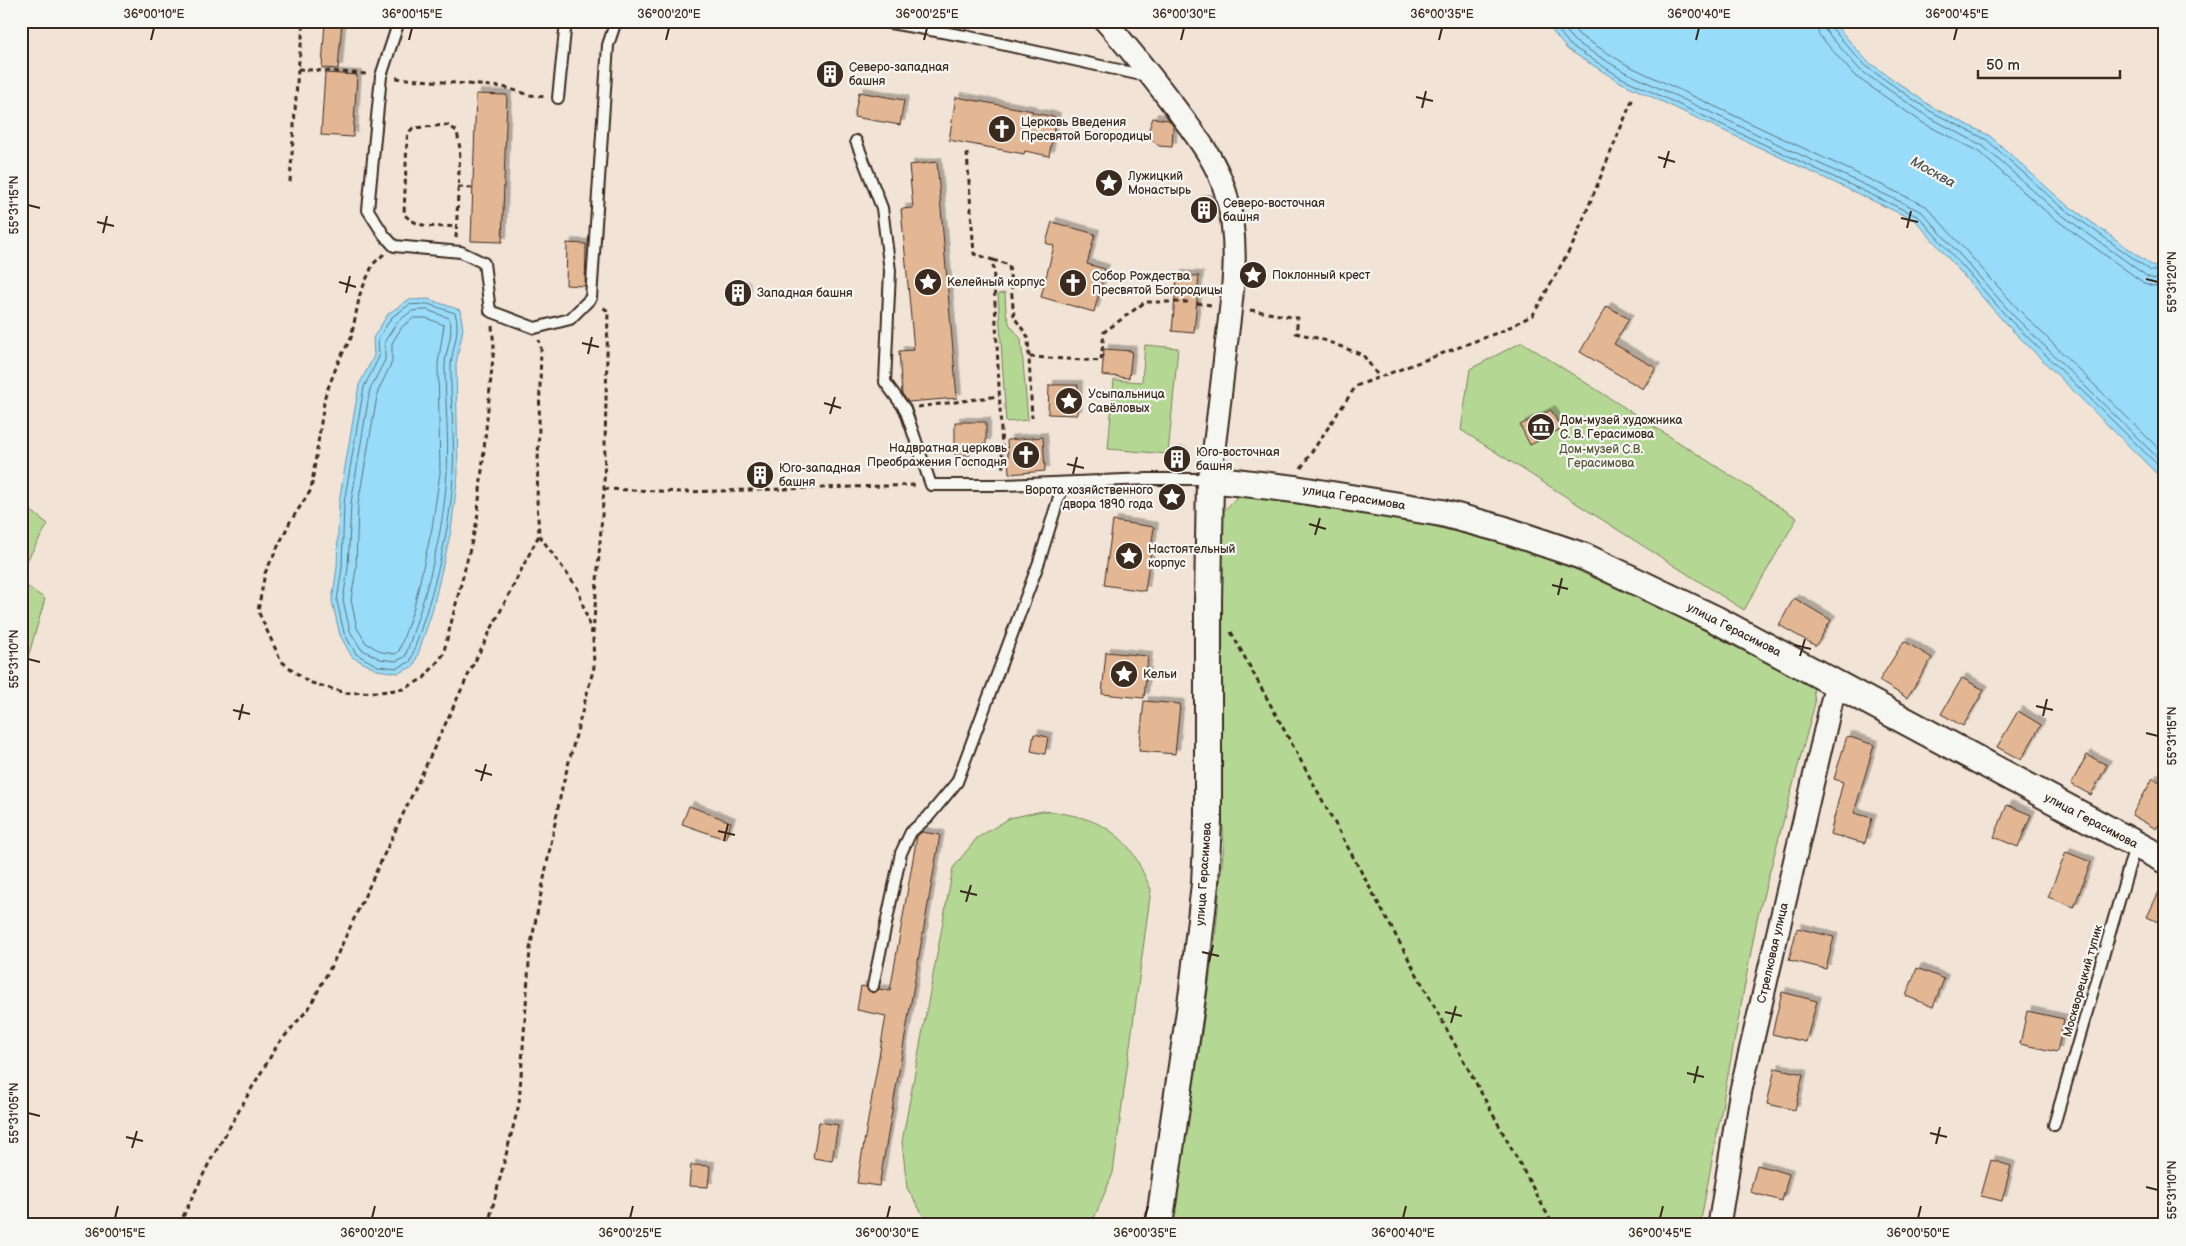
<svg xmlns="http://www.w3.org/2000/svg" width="2186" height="1246" font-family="'Balsamiq Sans',sans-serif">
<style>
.green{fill:#b4d894;stroke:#788159}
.water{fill:#98dcfa;stroke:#7395a2}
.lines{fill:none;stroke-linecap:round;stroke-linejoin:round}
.shore{stroke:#607176;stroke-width:1}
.building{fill:#e4b794;stroke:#3b2a1e;filter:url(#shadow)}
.service-casing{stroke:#3b2a1e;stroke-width:14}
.minor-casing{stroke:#3b2a1e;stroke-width:25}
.tertiary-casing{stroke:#3b2a1e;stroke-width:30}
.path{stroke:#3b2a1e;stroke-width:3;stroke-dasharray:5 4;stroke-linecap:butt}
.service{stroke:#f6f6f2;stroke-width:10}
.minor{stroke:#f6f6f2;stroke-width:21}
.tertiary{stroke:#f6f6f2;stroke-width:26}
.ticks{fill:none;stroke:#3b2a1e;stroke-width:2}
.labels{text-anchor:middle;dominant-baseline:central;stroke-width:4.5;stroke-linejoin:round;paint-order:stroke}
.poi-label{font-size:12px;fill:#3b2a1e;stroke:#f6f6f2;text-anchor:start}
.park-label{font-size:12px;fill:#59563c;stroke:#f6f6f2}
.street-label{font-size:12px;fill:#3b2a1e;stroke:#f6f6f2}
.water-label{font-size:14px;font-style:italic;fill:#525655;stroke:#f6f6f2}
.neatline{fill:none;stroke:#3b2a1e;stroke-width:2}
.ticks-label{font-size:12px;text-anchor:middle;fill:#3b2a1e}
</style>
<defs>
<filter id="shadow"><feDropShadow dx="4.5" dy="-4.5" stdDeviation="0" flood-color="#0004"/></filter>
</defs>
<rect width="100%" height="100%" fill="#f1e3d6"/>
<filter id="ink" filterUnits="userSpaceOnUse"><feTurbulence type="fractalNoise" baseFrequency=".02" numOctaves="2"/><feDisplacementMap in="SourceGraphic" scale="10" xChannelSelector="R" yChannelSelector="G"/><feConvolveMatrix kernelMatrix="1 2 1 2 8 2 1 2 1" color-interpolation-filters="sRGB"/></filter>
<g filter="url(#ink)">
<g class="green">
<polygon points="1005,293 1006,313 1010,325 1021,339 1028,420 1006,422 998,294"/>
<polygon points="1522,342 1797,518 1744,610 1461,430 1470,369"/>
<polygon points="1145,345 1178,348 1168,454 1108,449 1114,380 1142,382"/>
<polygon points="1258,496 1413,521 1542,554 1676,616 1813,687 1815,703 1757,919 1700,1225 1172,1225 1202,1033 1215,939 1224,844 1219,775 1220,538 1223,512 1237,497"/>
<polygon points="21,503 48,524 21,571"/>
<polygon points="21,582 45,599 21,681"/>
<path d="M1042 811C1075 814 1106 820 1129 848 1138 859 1144 876 1151 889L1113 1173 1095 1216 1085 1225H929L907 1188 902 1142 953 868 977 838 1010 818Z"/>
</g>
<g class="water">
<polygon points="1544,21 1832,21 1867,61 1932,107 1990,136 2062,201 2154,267 2165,265 2165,478 2156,473 2005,323 1916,221 1618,81 1567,49"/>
<polygon points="428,299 460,310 463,329 456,364 458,474 451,531 432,612 414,666 398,673 377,670 352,657 340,635 332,601 337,567 339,502 359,385 374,356 373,338 388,314 408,300"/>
</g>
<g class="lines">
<g class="shore">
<polyline points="1551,21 1570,45 1620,77 1919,217 2009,319 2165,472"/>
<polyline points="1559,21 1574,41 1623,71 1922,212 2013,315 2165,465"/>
<polyline points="1568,21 1579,35 1627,65 1926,206 2019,310 2165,455"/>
<polyline points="1815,21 1819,35 1855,76 1923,123 1979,152 2051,216 2144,283 2153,286 2165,284"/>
<polyline points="1822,21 1825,30 1860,70 1927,116 1983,146 2055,210 2148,277 2155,279 2165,276"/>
<polyline points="1829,21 1830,26 1864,65 1930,111 1987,140 2059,205 2151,271 2165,270"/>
<path d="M428 304 455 313C461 332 452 347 451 366 450 401 455 437 453 473 451 535 430 603 410 662L397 668 378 666 356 654 344 633 337 601 342 568 344 503 364 387 379 357 378 339 392 317 409 305Z"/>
<path d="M427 310 449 318C455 334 445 350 445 366 445 402 449 437 447 472 444 535 425 598 405 657L396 661 380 659 361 649 350 631 343 600 348 568 351 503 370 389 385 360V341L397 322 412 311Z"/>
<polygon points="414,318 426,318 444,325 438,364 440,473 432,528 414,607 399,651 395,654 382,652 366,643 357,628 351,600 356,569 358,504 378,391 392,362 392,343 402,327"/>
</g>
</g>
<g class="building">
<polygon points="325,21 342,21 338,69 322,68"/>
<circle cx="830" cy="74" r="8"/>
<polygon points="325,73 357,75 353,137 321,135"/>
<polygon points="859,92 904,100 900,125 854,117"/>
<polygon points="476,94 507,95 502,242 471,241"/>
<polygon points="956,97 1033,111 1032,113 1056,117 1049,156 1025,151 1024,154 949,140"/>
<polygon points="1153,118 1169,120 1173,126 1172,147 1159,146 1151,139 1149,129"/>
<polygon points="937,162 957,398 908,402 902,394 899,351 914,350 901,209 913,208 909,165"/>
<circle cx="1204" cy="210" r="11"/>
<polygon points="1052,222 1095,234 1087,264 1105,269 1094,312 1041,297 1054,246 1046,243"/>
<polygon points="567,243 586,244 585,286 566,285"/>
<polygon points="1177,275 1199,276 1194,333 1172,331"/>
<circle cx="738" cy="293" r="9"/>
<polygon points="1607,306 1629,319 1614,344 1656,368 1643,389 1580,352"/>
<polygon points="1104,349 1132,351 1129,378 1102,375"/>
<polygon points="1049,385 1078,385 1077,415 1048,414"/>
<polygon points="1551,410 1561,429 1530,445 1520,425"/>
<polygon points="955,422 986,422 986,444 970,444 970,455 955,455"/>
<polygon points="1043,437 1045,471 1009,474 1007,440"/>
<circle cx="1177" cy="460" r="9"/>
<circle cx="760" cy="476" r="8"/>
<polygon points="1113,521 1154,527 1145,591 1104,585"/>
<polygon points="1794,598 1831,620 1816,646 1779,625"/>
<polygon points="1904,641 1932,658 1907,698 1879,681"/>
<polygon points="1106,652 1148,656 1144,698 1102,694"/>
<polygon points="1962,678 1984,690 1963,726 1941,714"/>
<polygon points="1144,701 1180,704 1175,754 1139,751"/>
<polygon points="2018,711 2041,725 2021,760 1997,747"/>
<polygon points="1034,734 1048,737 1045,754 1031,751"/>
<polygon points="1847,736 1874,745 1854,813 1872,818 1865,843 1830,834 1843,782 1834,779"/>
<polygon points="2087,755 2107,765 2091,795 2071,784"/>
<polygon points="2153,778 2165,785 2165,814 2156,829 2132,815"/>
<polygon points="2007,805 2031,815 2018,847 1994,837"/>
<polygon points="689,806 731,822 725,839 682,824"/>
<polygon points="922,832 940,835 879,1186 857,1183 886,1016 857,1010 861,986 866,987 872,993 879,989 890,991 917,836"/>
<polygon points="2066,852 2091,862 2074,907 2048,897"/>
<polygon points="2165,879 2165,925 2147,917"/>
<polygon points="1797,928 1834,937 1826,969 1789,960"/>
<polygon points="1917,968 1944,979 1933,1007 1906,996"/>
<polygon points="1782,992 1817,1001 1806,1042 1772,1034"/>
<polygon points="2027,1011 2064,1019 2057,1052 2020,1044"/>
<polygon points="1775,1068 1803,1074 1795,1110 1767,1104"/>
<polygon points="819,1122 838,1125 832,1161 813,1158"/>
<polygon points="1991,1160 2011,1166 2002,1201 1981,1196"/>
<polygon points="691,1165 710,1166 708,1187 689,1186"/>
<polygon points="1757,1165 1789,1174 1782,1201 1750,1192"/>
</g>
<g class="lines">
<defs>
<g id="service">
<polyline points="399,21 381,76 368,210 384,235 394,246 461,252 484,263 490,311 535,328 570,319 591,298 608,45 616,21"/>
<polyline points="879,21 965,36 1146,76"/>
<polyline points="558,98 566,21"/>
<polyline points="856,141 882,208 890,271 885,382 905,409 931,485 1005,485 1148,479 1209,479"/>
<polyline points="873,986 901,853 911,832 928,817 957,782 1039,562 1063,484"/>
<polyline points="2054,1125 2135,846"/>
</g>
<g id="minor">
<path d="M1105 21C1129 48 1152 77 1174 106 1194 133 1217 161 1226 194 1241 244 1232 297 1226 347 1221 391 1216 435 1210 479"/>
<polyline points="1719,1225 1741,1090 1836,683"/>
</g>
<polyline id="tertiary" points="1159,1225 1193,990 1205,884 1208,820 1208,603 1210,479 1295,489 1442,513 1502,529 1585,557 1715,619 2165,860"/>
</defs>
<use href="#service" class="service-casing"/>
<use href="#minor" class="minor-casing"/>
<use href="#tertiary" class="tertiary-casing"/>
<g class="path">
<polyline points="298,69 367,74"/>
<polyline points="396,78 503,87 530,95 545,97"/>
<polyline points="967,153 974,254 993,260 1003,472"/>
<polyline points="290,182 298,69 304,21"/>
<polyline points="458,187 473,188"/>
<path d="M456 238 460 149 457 131 447 125 413 128 408 133 407 140 404 214C417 229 438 227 456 226"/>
<polyline points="384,254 373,264 360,294 351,338 339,360 325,396 311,490 290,522 265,573 258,611 281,661 308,682 346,693 380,692 404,689 424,678 443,655 477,521 494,347 492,326"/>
<polyline points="993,260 1009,265 1014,317 1028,337 1032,418"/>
<polyline points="1197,303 1211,305"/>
<polyline points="1250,310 1298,318 1296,333 1321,339 1363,355 1379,377"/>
<polyline points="1030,357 1101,361 1104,332 1145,302 1192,302"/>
<polyline points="918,407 999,396"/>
<polyline points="1301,468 1356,386 1502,331 1533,315 1573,244 1633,98"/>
<polyline points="604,489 684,492 918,485"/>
<polyline points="1231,632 1553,1225"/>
<polyline points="593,634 604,489 608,311 601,306"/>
<polyline points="179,1225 208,1165 253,1086 278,1044 309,1008 338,953 472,667 539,535"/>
<polyline points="488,1225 519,1104 530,949 562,788 594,667 593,637 578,589 539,535 537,501 541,348 539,340"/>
</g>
<use href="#service" class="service"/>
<use href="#minor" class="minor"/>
<use href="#tertiary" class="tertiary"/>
</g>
</g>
<path class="ticks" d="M151 40 154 28M409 40 412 28M666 40 669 28M924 40 927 28M1181 40 1184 28M1439 40 1442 28M1696 40 1699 28M1954 40 1957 28M1416 97 1433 101M1422 108 1426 91M1658 157 1675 162M1664 168 1669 151M28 205 40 208M1901 218 1918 222M97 222 114 226M1907 228 1911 211M103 233 107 216M2146 279 2158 282M339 282 356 287M346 293 350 276M582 343 599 347M588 354 592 337M824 403 841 408M830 414 835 397M1067 464 1084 468M1073 474 1077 457M1309 524 1326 529M1315 535 1320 518M1552 585 1568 589M1558 595 1562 578M1794 645 1811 649M1800 656 1805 639M28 659 40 662M2036 706 2053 710M233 710 250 714M2043 716 2047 699M239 720 243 704M2146 733 2158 736M475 770 492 775M481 781 486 764M718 831 735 835M724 841 728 824M960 891 977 895M966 902 971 885M1202 952 1219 956M1209 962 1213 945M1445 1012 1462 1016M1451 1023 1456 1006M1687 1073 1704 1077M1694 1083 1698 1066M28 1113 40 1116M1930 1133 1947 1137M126 1137 143 1141M1936 1144 1940 1127M132 1148 137 1131M2146 1187 2158 1190M115 1218 118 1206M372 1218 375 1206M630 1218 633 1206M887 1218 890 1206M1145 1218 1148 1206M1403 1218 1406 1206M1660 1218 1663 1206M1918 1218 1921 1206"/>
<defs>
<symbol id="building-disc" viewBox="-11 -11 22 22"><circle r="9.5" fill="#3b2a1e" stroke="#f6f6f2"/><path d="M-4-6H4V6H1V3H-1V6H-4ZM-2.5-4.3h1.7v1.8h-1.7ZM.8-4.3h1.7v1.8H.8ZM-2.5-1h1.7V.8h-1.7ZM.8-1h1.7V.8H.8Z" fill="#fff"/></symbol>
<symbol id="church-disc" viewBox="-11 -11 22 22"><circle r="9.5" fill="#3b2a1e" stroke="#f6f6f2"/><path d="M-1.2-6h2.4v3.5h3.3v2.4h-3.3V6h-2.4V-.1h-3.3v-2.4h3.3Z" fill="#fff"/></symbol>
<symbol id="sight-disc" viewBox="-11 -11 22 22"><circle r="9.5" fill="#3b2a1e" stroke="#f6f6f2"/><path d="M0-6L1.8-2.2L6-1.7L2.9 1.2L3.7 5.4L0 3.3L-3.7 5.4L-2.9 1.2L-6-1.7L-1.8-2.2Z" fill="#fff"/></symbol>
<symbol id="museum-disc" viewBox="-11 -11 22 22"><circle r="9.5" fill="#3b2a1e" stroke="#f6f6f2"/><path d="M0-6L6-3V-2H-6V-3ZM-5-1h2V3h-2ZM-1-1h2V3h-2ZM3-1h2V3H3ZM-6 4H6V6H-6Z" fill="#fff"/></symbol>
</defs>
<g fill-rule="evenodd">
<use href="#building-disc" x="814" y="58" width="32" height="32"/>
<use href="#church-disc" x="986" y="113" width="32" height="32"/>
<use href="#sight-disc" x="1093" y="167" width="32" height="32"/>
<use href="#building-disc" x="1188" y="194" width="32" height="32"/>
<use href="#sight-disc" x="1237" y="259" width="32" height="32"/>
<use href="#sight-disc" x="912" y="266" width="32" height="32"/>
<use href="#church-disc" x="1057" y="267" width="32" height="32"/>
<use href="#building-disc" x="722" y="277" width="32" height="32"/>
<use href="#sight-disc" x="1053" y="385" width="32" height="32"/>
<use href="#museum-disc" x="1525" y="411" width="32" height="32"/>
<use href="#church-disc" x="1010" y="439" width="32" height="32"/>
<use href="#building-disc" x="1161" y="443" width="32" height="32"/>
<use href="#building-disc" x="744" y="459" width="32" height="32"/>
<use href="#sight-disc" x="1156" y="481" width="32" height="32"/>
<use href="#sight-disc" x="1113" y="540" width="32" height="32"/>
<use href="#sight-disc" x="1108" y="658" width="32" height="32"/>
</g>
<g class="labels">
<g class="poi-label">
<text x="849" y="67">Северо-западная<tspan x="849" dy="14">башня</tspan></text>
<text x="1021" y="122">Церковь Введения<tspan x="1021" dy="14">Пресвятой Богородицы</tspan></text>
<text x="1128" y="176">Лужицкий<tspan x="1128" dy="14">Монастырь</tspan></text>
<text x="1223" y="203">Северо-восточная<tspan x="1223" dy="14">башня</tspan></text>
<text x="1272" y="275">Поклонный крест</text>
<text x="1092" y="276">Собор Рождества<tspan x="1092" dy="14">Пресвятой Богородицы</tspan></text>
<text x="947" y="282">Келейный корпус</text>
<text x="757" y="293">Западная башня</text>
<text x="1088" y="394">Усыпальница<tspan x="1088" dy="14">Савёловых</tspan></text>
<text x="1560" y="420">Дом-музей художника<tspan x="1560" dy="14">С. В. Герасимова</tspan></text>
<text x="1007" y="448" text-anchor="end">Надвратная церковь<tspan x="1007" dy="14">Преображения Господня</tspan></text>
<text x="1196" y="452">Юго-восточная<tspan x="1196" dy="14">башня</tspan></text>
<text x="779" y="468">Юго-западная<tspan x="779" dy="14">башня</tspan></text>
<text x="1153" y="490" text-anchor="end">Ворота хозяйственного<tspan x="1153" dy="14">двора 1890 года</tspan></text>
<text x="1148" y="549">Настоятельный<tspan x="1148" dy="14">корпус</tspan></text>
<text x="1143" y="674">Кельи</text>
</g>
<g class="park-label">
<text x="1601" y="449">Дом-музей С.В.<tspan x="1601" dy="14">Герасимова</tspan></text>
</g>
<g class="street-label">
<text transform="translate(1354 498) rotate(9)">улица Герасимова</text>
<text transform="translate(1734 630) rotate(27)">улица Герасимова</text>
<text transform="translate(2091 821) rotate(28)">улица Герасимова</text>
<text transform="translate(1204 874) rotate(-86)">улица Герасимова</text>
<text transform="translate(1773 953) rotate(-77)">Стрелковая улица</text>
<text transform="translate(2083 981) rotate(-74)">Москворецкий тупик</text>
</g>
<g class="water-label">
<text transform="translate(1933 172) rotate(29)">Москва</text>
</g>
</g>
<rect width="2186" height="1246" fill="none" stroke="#f6f6f2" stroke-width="55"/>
<path d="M1978 70v8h142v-8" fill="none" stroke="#3b2a1e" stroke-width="2.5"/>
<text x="1986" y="70" font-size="15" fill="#3b2a1e" stroke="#f6f6f2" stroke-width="4" paint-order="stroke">50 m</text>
<rect x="28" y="28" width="2130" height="1190" class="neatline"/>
<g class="ticks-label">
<text x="154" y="18">36°00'10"E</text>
<text x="412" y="18">36°00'15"E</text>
<text x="669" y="18">36°00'20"E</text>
<text x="927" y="18">36°00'25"E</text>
<text x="1184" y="18">36°00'30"E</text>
<text x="1442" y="18">36°00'35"E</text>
<text x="1699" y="18">36°00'40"E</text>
<text x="1957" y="18">36°00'45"E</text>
<text transform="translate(14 205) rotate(-90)" y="4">55°31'15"N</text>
<text transform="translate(2172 282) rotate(-90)" y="4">55°31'20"N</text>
<text transform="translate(14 659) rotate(-90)" y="4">55°31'10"N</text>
<text transform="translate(2172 736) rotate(-90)" y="4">55°31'15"N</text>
<text transform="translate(14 1113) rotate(-90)" y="4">55°31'05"N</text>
<text transform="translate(2172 1190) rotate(-90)" y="4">55°31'10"N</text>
<text x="115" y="1237">36°00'15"E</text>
<text x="372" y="1237">36°00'20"E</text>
<text x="630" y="1237">36°00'25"E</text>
<text x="887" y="1237">36°00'30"E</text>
<text x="1145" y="1237">36°00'35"E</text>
<text x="1403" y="1237">36°00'40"E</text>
<text x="1660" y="1237">36°00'45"E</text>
<text x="1918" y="1237">36°00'50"E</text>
</g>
</svg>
